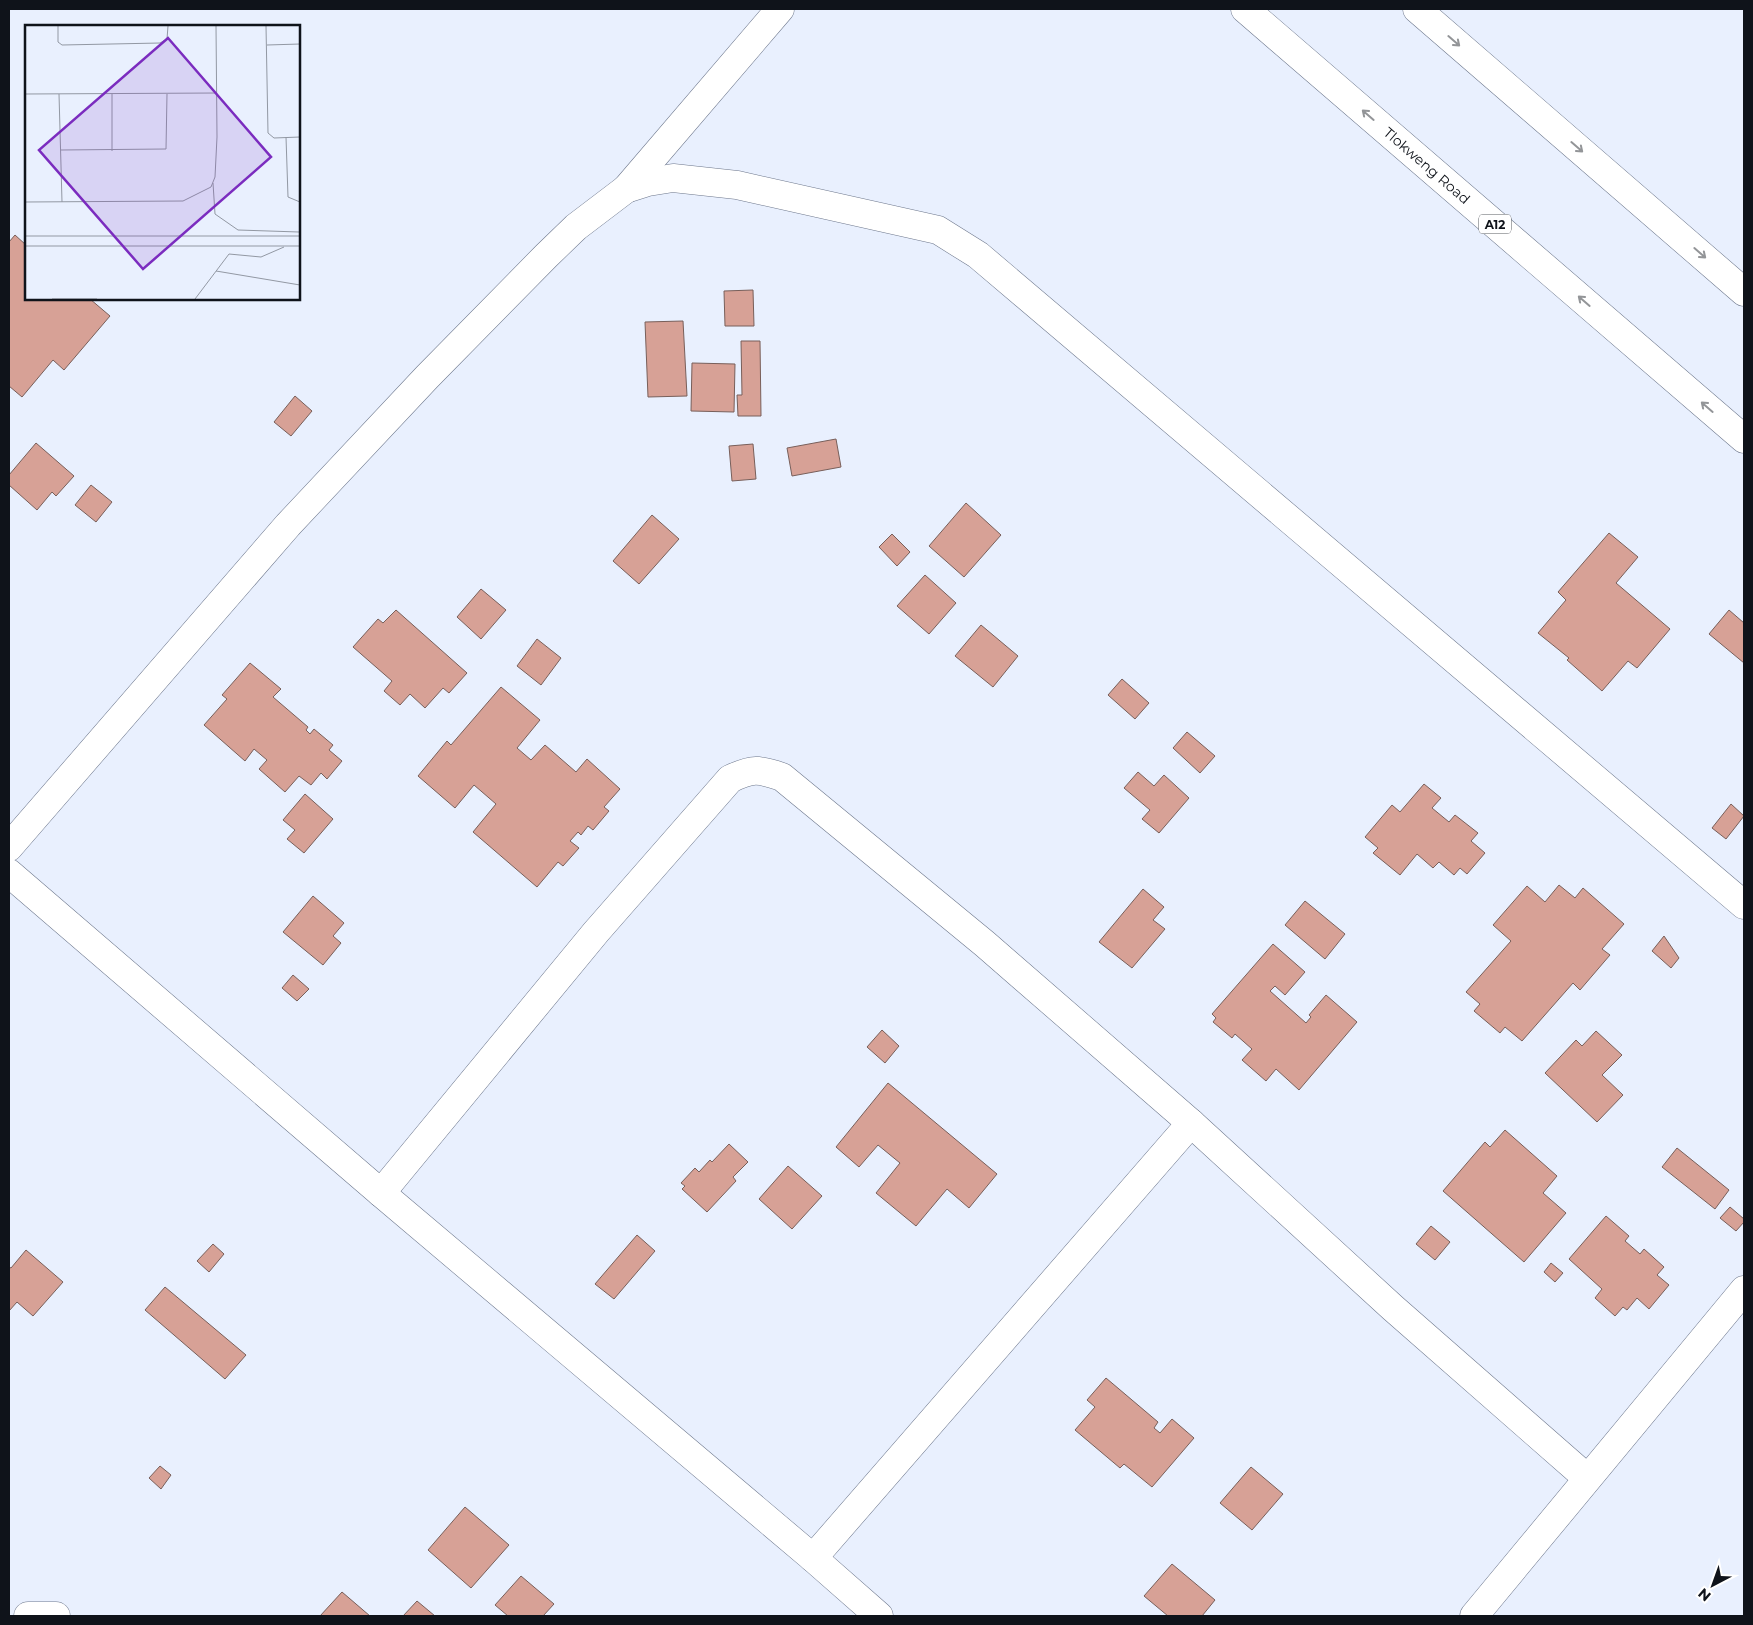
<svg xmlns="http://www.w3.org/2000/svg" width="1753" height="1625" font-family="Montserrat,sans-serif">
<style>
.building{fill:#d7a196;stroke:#785f5a}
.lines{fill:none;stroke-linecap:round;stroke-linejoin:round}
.street-casing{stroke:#6d778c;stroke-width:29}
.primary-casing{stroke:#6d778c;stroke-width:29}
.street{stroke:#fff;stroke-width:28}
.primary{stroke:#fff;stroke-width:28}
.oneway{stroke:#939598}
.labels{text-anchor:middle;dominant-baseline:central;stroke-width:4.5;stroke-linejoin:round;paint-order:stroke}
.shield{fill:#fff;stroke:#575a5f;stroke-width:1}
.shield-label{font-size:12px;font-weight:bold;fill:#0f131a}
.street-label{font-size:14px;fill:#0f131a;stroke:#fff}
.inset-road{fill:none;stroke:#9298a3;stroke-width:1}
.view{fill:#7b2cbf;fill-opacity:0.15;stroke:#7b2cbf;stroke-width:2.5}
.inset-edge{fill:none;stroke:#0f131a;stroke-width:2.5}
</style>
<rect width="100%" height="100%" fill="#e9f0fe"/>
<g class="building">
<polygon points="15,235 26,245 26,299 90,299 110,316 64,370 53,360 22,397 9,386 9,242"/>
<polygon points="753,290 754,326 725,326 724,291"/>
<polygon points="683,321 687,396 648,397 645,322"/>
<polygon points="741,341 760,341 761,416 738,416 737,395 742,395"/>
<polygon points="692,363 735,364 734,412 691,411"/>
<polygon points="295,396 312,411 291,436 274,422"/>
<polygon points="836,439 841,467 792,476 787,448"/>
<polygon points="36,443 74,476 56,496 52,492 37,510 9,485 9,475"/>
<polygon points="753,444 756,479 732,481 729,446"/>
<polygon points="91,485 112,502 96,522 75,505"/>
<polygon points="966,503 1001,535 964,577 929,546"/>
<polygon points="652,515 679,539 639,584 613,561"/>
<polygon points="1609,533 1638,557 1616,583 1670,629 1637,668 1628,661 1602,691 1567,660 1569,658 1538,633 1566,600 1558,592"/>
<polygon points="892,534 910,552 897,566 879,547"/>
<polygon points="925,575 956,603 929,634 897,606"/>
<polygon points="481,589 506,610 481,639 457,617"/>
<polygon points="396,610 467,673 449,693 443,688 425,708 410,694 400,705 384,691 392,681 353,647 378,619 383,623"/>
<polygon points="1729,610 1744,623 1744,663 1709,634"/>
<polygon points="981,625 1018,656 993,687 955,656"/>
<polygon points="537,639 561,658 541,685 517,666"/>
<polygon points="250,663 281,689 273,697 308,727 306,730 310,734 314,729 333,745 329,750 342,761 327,779 321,773 311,785 299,776 285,792 259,769 267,760 254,749 245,761 204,725 227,699 222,695"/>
<polygon points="1122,679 1149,703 1135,719 1108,695"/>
<polygon points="501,687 540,720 517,748 531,760 545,745 576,772 587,759 620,789 604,807 609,811 593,830 588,826 581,835 578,832 570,841 579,848 563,866 558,862 537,887 473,832 496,804 474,785 455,808 418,776 447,741 451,745"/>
<polygon points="1187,732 1215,756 1200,773 1173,748"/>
<polygon points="1138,772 1154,786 1164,775 1189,798 1159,833 1142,819 1150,810 1124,788"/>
<polygon points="1424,784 1441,798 1432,808 1449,822 1455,815 1478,833 1471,841 1485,853 1467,874 1460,868 1454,875 1439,862 1433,868 1417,854 1400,875 1373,853 1378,848 1365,837 1392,805 1400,812"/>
<polygon points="305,794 333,819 304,853 287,839 295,830 283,820"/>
<polygon points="1731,804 1744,816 1726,839 1712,828"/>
<polygon points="1559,885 1575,898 1583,888 1624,924 1602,949 1610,955 1580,990 1573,983 1522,1041 1505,1027 1500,1033 1474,1011 1480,1004 1466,992 1511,941 1493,925 1527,886 1545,902"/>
<polygon points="1143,889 1164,907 1153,920 1165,929 1132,968 1099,942"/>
<polygon points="313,896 344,923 333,936 341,943 323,965 283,932"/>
<polygon points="1305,901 1345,934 1325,959 1285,925"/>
<polygon points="1664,936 1679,958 1671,968 1652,951"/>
<polygon points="1273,944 1305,972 1285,995 1275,986 1270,991 1306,1023 1311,1017 1309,1015 1326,995 1357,1022 1299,1090 1276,1069 1266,1081 1242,1060 1252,1049 1235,1034 1232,1038 1213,1022 1216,1018 1212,1014"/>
<polygon points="293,975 309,989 297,1001 282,988"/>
<polygon points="882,1030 899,1046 885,1063 867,1047"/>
<polygon points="1596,1031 1622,1055 1602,1075 1623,1095 1597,1122 1545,1073 1576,1040 1582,1046"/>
<polygon points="888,1083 997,1174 969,1208 947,1189 916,1226 876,1193 900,1163 878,1145 859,1167 836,1147"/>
<polygon points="1505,1130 1557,1176 1543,1193 1566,1213 1524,1262 1443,1191 1485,1142 1490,1147"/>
<polygon points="729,1144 748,1162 733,1177 736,1181 707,1212 682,1189 685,1186 681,1183 695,1168 699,1172 710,1160 712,1162"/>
<polygon points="1677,1148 1729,1190 1715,1209 1662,1167"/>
<polygon points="788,1166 822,1196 792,1229 759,1199"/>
<polygon points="1730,1207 1744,1219 1744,1222 1736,1231 1720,1218"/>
<polygon points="1606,1216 1629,1236 1625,1241 1640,1254 1644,1249 1664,1267 1657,1275 1669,1285 1649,1309 1637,1298 1627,1310 1623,1307 1615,1316 1595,1298 1602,1289 1569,1259"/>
<polygon points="1431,1226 1450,1242 1435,1260 1416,1244"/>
<polygon points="637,1235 655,1251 614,1299 595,1284"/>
<polygon points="213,1244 224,1254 209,1272 197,1261"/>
<polygon points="26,1250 63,1282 33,1316 17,1302 9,1311 9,1267 11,1268"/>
<polygon points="1551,1263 1563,1273 1555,1282 1544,1272"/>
<polygon points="165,1287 246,1355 225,1379 145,1310"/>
<polygon points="1106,1378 1158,1422 1154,1428 1160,1433 1172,1419 1194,1438 1152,1487 1124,1464 1120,1468 1075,1430 1095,1407 1087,1400"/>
<polygon points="160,1466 171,1475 161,1489 149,1478"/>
<polygon points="1251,1467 1283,1494 1252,1530 1220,1503"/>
<polygon points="465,1507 509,1545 471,1588 428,1550"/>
<polygon points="1172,1564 1215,1600 1202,1616 1168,1616 1144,1596"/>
<polygon points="521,1576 554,1604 543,1616 508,1616 495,1605"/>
<polygon points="342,1592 370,1616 320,1616"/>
<polygon points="417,1601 435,1616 403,1616"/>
</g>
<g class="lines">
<defs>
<g id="street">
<polyline points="626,189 780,9"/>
<polyline points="9,847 288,525 427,377 546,256 576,227 626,189 648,182 673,178 737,185 938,230 978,255 1744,905"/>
<polyline points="9,873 381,1193 813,1558 879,1616"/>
<path d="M381 1193 596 932 730 779C753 768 758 769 782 777L985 944 1191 1123 1393 1308 1587 1478"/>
<polyline points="813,1558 1191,1123"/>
<polyline points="28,1616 56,1616"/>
<polyline points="1474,1616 1744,1290"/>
</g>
<g id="primary">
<path id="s1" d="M1245 9 1744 439"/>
<polyline points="1417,9 1744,292"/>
</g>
</defs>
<use href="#street" class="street-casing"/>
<use href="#primary" class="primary-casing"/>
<use href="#street" class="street"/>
<use href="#primary" class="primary"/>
</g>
<defs><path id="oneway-shaft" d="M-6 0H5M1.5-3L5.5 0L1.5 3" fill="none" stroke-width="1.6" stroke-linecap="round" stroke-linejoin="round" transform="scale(1.25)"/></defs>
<g class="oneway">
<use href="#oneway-shaft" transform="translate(1454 41) rotate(41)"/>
<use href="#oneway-shaft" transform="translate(1368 115) rotate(-139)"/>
<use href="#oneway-shaft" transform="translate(1577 147) rotate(41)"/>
<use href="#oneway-shaft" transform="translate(1700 253) rotate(41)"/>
<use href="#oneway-shaft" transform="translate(1584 301) rotate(-139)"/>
<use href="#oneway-shaft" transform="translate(1707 407) rotate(-139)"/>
</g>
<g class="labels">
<rect class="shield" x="1479" y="214.5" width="32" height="19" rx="4"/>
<g class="shield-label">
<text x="1495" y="224">A12</text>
</g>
<g class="street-label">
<text stroke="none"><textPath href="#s1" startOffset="240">Tlokweng Road</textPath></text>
</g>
</g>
<g transform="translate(25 25)">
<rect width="275" height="275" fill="#e9f0fe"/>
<path class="inset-road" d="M33 1V17L37 20 135 18 142 14 143 1M241 1 243 108 249 113 275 112M242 20 275 19M0 69 192 68M34 69 37 177M87 69V126M261 112 263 172 275 177M36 125 141 124 142 69M188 158 190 189 213 205 274 207M0 177 158 176 186 162 190 152 192 112 191 1M275 181V207M0 211H275M0 221H275M191 246 275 260M27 274H72M170 274 204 229 236 232 259 222"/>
<path class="view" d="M143 13 246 132 118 244 14 125Z"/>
<rect width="275" height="275" class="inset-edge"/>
</g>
<rect width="1753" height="1625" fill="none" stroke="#0f131a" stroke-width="20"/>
<g transform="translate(1713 1585) rotate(221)" stroke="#ffffff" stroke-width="4" paint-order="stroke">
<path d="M0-4L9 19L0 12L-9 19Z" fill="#0f131a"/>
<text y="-8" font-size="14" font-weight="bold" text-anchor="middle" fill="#0f131a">N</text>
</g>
</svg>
